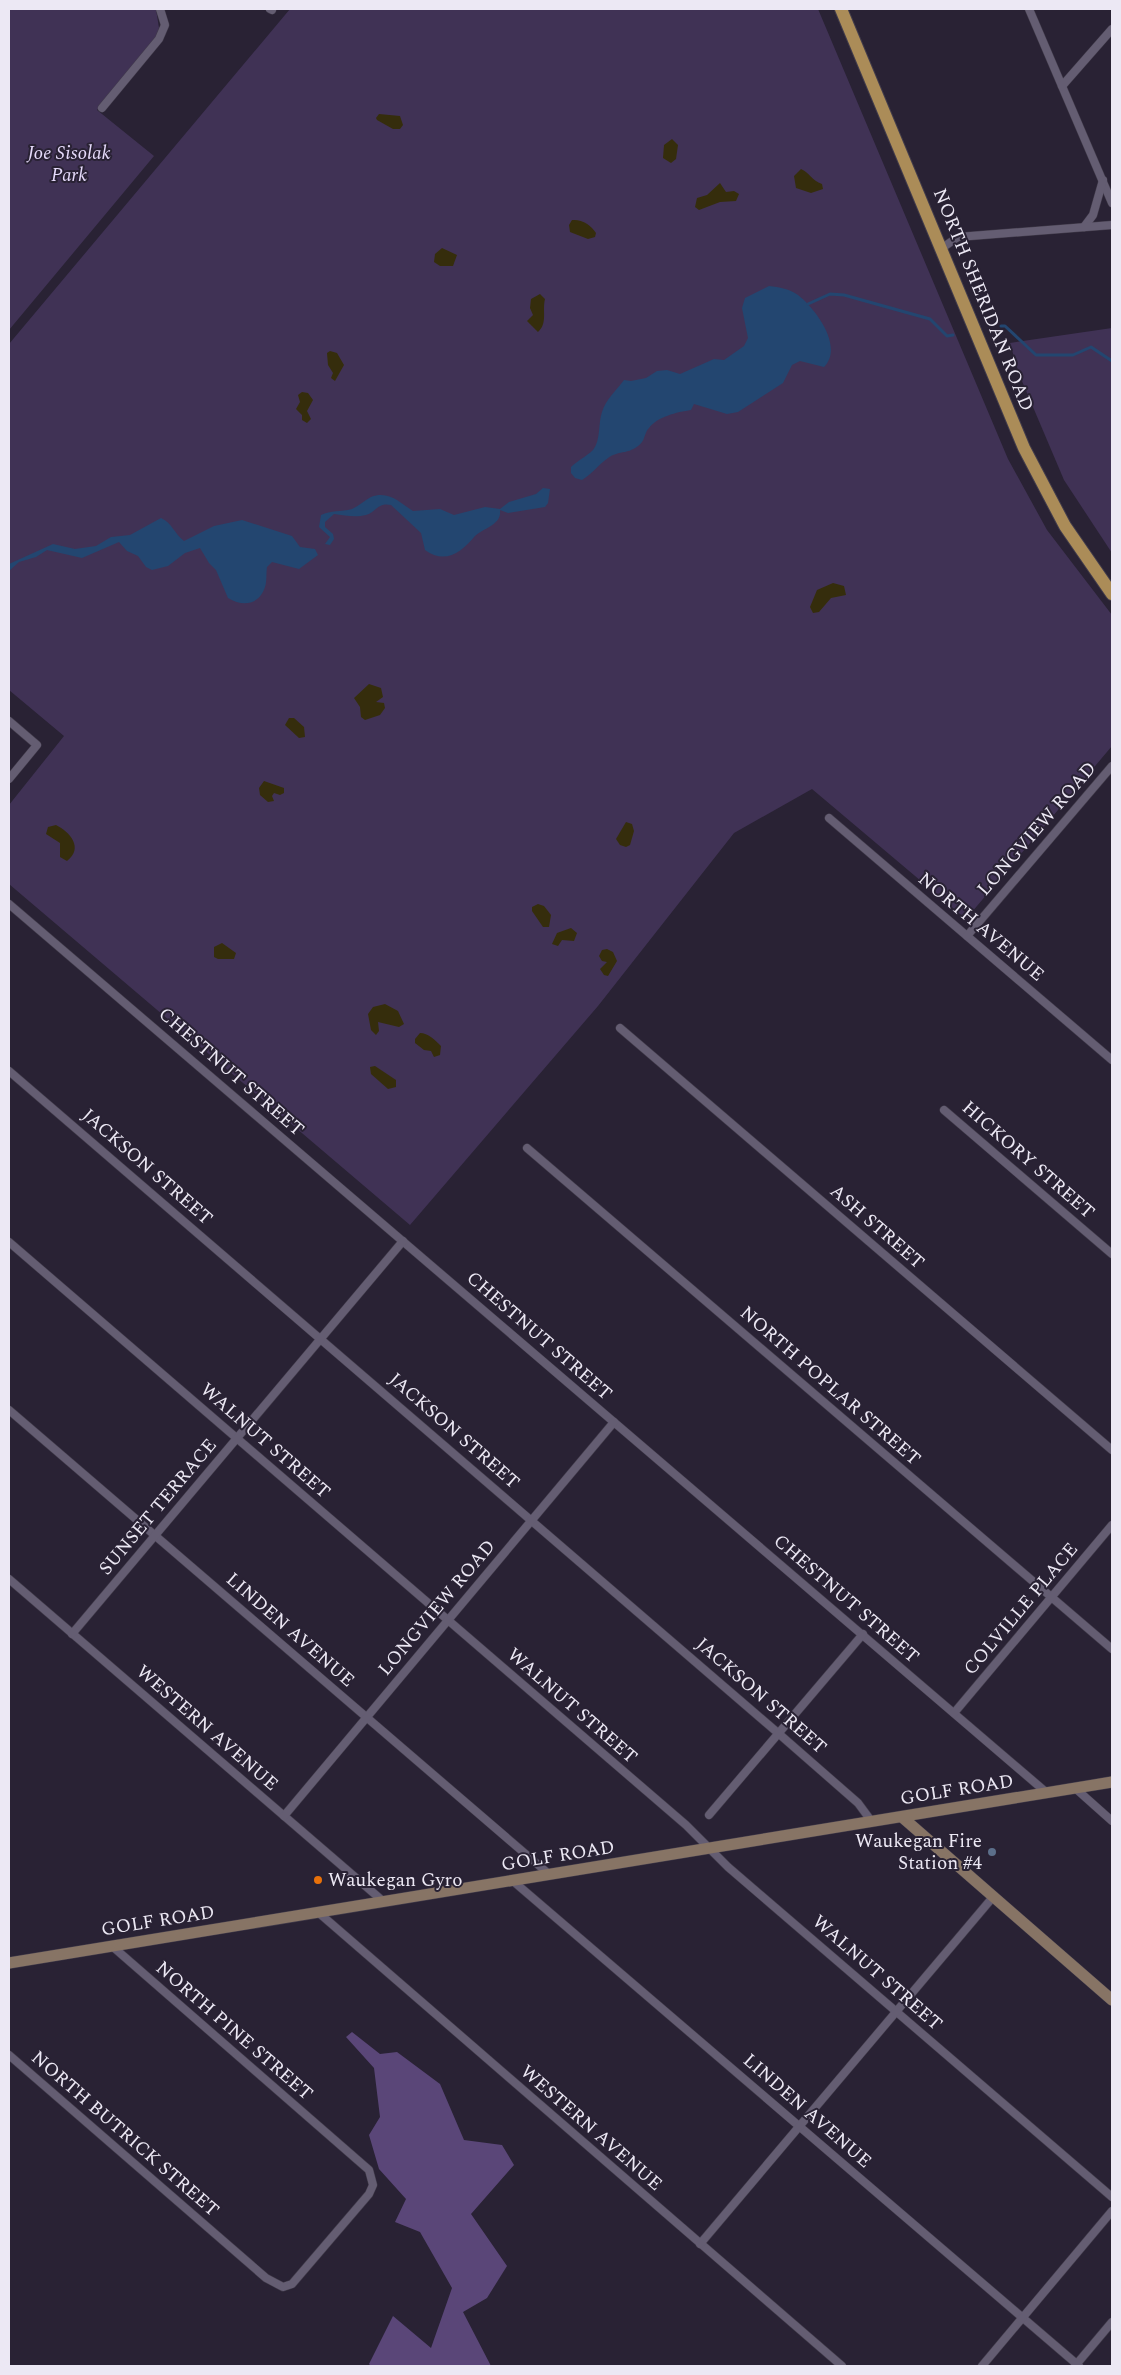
<svg xmlns="http://www.w3.org/2000/svg" width="1121" height="2375" font-family="Spectral,serif">
<style>
.green{fill:#403255}
.forest{fill:#5a4678}
.sand{fill:#352d0c}
.water{fill:#234670}
.lines{fill:none;stroke-linecap:round;stroke-linejoin:round}
.stream{stroke:#234670;stroke-width:3}
.street-casing{stroke:#423c4b;stroke-width:9}
.secondary-casing{stroke:#423c4b;stroke-width:12}
.primary-casing{stroke:#423c4b;stroke-width:14}
.street{stroke:#645d72;stroke-width:8}
.secondary{stroke:#877465;stroke-width:11}
.primary{stroke:#ab8c58;stroke-width:12}
.service-dot{fill:#5c6f8a;stroke:#292234;stroke-width:2}
.food-dot{fill:#e8710a;stroke:#292234;stroke-width:2}
.labels{text-anchor:middle;dominant-baseline:central;stroke-width:4;stroke-linejoin:round;paint-order:stroke}
.park-label{font-size:19px;font-style:italic;fill:#e6dbfb;stroke:#292234}
.street-label{font-size:19px;fill:#ece8f4;stroke:#292234}
.poi-label{font-size:19px;fill:#ece8f4;stroke:#292234;text-anchor:end}
</style>
<rect width="100%" height="100%" fill="#292234"/>
<g class="green">
<polygon points="9,9 156,9 159,28 155,40 97,110 154,156 9,330"/>
<polygon points="290,9 818,9 1008,459 1047,530 1112,615 1112,746 966,919 812,789 734,833 598,1006 410,1225 9,884 9,805 64,736 9,690 9,344"/>
<polygon points="1112,328 1112,553 1064,480 1019,374 1010,343"/>
</g>
<polygon class="forest" points="352,2032 380,2054 397,2052 440,2084 464,2140 502,2145 514,2165 471,2214 507,2266 487,2298 463,2312 491,2366 371,2366 369,2364 393,2316 431,2348 452,2288 420,2232 395,2222 406,2199 379,2169 369,2135 380,2117 374,2068 346,2037"/>
<g class="sand">
<polygon points="379,114 400,116 403,125 400,129 393,129 377,120 376,118"/>
<polygon points="672,139 678,145 676,159 671,163 663,158 664,145"/>
<path d="M801 169C809 172 812 181 822 184L823 189 811 193 796 188 794 176Z"/>
<polygon points="720,183 726,192 734,191 739,194 736,201 720,202 699,210 695,207 697,198 707,195"/>
<path d="M572 220C582 219 591 225 596 233L595 237 588 239 570 232 569 225Z"/>
<polygon points="442,248 457,255 453,266 440,266 434,262 435,254"/>
<path d="M540 294 545 299C542 311 548 323 538 332L527 321 533 315 530 308 531 299Z"/>
<polygon points="330,351 337,353 344,365 335,381 331,378 333,373 328,365 327,353"/>
<polygon points="302,392 308,393 313,400 307,411 311,419 307,423 302,420 302,415 296,409 300,402 298,395"/>
<polygon points="833,583 844,586 846,595 831,598 819,612 813,613 810,607 817,590"/>
<polygon points="369,684 381,688 383,697 376,702 384,703 385,708 380,715 365,720 361,717 360,707 354,698"/>
<polygon points="289,718 294,718 304,727 305,737 299,738 285,725"/>
<polygon points="264,781 284,788 284,793 280,795 274,793 272,796 274,801 268,802 260,795 259,788"/>
<polygon points="626,822 632,824 634,831 630,845 626,847 620,845 616,839"/>
<path d="M56 825C70 832 84 848 67 861L60 857V843L46 834 48 827Z"/>
<polygon points="538,904 544,906 551,915 549,927 543,927 532,911 532,907"/>
<polygon points="571,928 577,933 574,941 562,940 558,946 552,944 557,933"/>
<polygon points="222,943 236,953 234,959 218,959 214,957 214,947"/>
<polygon points="607,949 613,952 617,961 608,976 604,975 600,969 607,962 602,961 599,956 602,950"/>
<polygon points="385,1004 398,1011 404,1024 399,1027 378,1022 379,1031 376,1035 371,1030 368,1014 373,1007"/>
<path d="M420 1033C428 1033 435 1040 441 1046L440 1055 434 1057 431 1051 424 1050 415 1043V1039Z"/>
<polygon points="375,1066 396,1080 396,1087 388,1089 371,1074 370,1067"/>
</g>
<g class="water">
<path d="M769 286C779 287 790 289 798 295 816 309 844 347 824 367L800 361 792 365 783 383 738 412 727 414 694 404 691 410C677 412 657 417 649 428 645 432 645 438 642 442 632 455 618 450 608 458 598 465 592 474 582 480L575 478 571 473V467C577 461 587 456 593 450 601 440 598 423 602 412 606 399 616 391 624 380L631 381 646 378 657 371 667 370 680 374 714 359 724 360 744 346 748 338 742 308 745 298Z"/>
<path d="M543 488 550 489 548 503 545 507 508 513 500 510C502 525 483 528 475 536 462 552 445 565 425 550L421 533 391 505C378 502 376 512 366 515 354 518 345 515 334 514L325 522V527L333 534 334 539 330 545 325 544 330 537 319 527 321 515C331 510 341 512 352 509 359 506 365 500 371 497 389 490 400 503 413 511L440 509 454 515 485 507 500 509 509 502 536 494Z"/>
<path d="M161 518C173 524 173 532 184 541L214 526 242 520 292 536 300 547 315 549 318 555 299 569 272 562 267 567C266 573 267 582 265 587 259 605 243 607 228 598L216 570 209 563 200 548 185 553 168 566 152 570 146 567 138 556 127 551 119 542 82 558 47 550 36 557 19 562 9 571V564L53 544 75 549 96 546 111 537 130 535Z"/>
</g>
<g class="lines">
<g class="stream">
<polyline points="808,304 830,294 844,295 930,319 947,336 953,335"/>
<polyline points="1001,326 1005,326 1036,355 1073,355 1091,347 1112,361"/>
</g>
<defs>
<g id="street">
<polyline points="270,9 272,10"/>
<polyline points="1029,9 1112,203"/>
<polyline points="1062,86 1112,29"/>
<polyline points="102,108 159,39 165,25 160,9"/>
<polyline points="1084,227 1093,215 1103,180"/>
<polyline points="942,248 958,237 1112,225"/>
<polyline points="9,721 37,745 9,779"/>
<polyline points="829,818 1112,1060"/>
<polyline points="9,904 1047,1793"/>
<polyline points="967,936 1112,766"/>
<polyline points="620,1028 1112,1450"/>
<polyline points="9,1071 778,1733 858,1803 872,1822"/>
<polyline points="944,1110 1112,1254"/>
<polyline points="527,1148 1112,1649"/>
<polyline points="9,1242 686,1825 728,1867 1112,2197"/>
<polyline points="9,1410 550,1875"/>
<polyline points="9,1579 384,1902"/>
<polyline points="72,1634 403,1241"/>
<polyline points="954,1713 1112,1525"/>
<polyline points="1075,1788 1112,1821"/>
<polyline points="709,1815 863,1634"/>
<polyline points="284,1816 614,1422"/>
<polyline points="513,1881 1079,2366"/>
<polyline points="319,1913 842,2366"/>
<polyline points="9,2055 266,2278 283,2287 292,2284 369,2194 373,2185 369,2170 112,1946"/>
<polyline points="700,2244 993,1897"/>
<polyline points="982,2366 1112,2211"/>
<polyline points="1075,2366 1112,2322"/>
</g>
<g id="secondary">
<polyline points="902,1817 1112,2000"/>
<polyline points="9,1963 1112,1782"/>
</g>
<polyline id="primary" points="841,9 1024,448 1065,526 1112,594"/>
</defs>
<use href="#street" class="street-casing"/>
<use href="#secondary" class="secondary-casing"/>
<use href="#primary" class="primary-casing"/>
<use href="#street" class="street"/>
<use href="#secondary" class="secondary"/>
<use href="#primary" class="primary"/>
</g>
<circle class="service-dot" cx="992" cy="1852" r="5"/>
<circle class="food-dot" cx="318" cy="1880" r="5"/>
<g class="labels">
<g class="park-label">
<text x="69" y="153">Joe Sisolak<tspan x="69" dy="22">Park</tspan></text>
</g>
<g class="street-label">
<text transform="translate(983 300) rotate(68)">NORTH SHERIDAN ROAD</text>
<text transform="translate(1037 829) rotate(-49)">LONGVIEW ROAD</text>
<text transform="translate(981 927) rotate(40)">NORTH AVENUE</text>
<text transform="translate(231 1072) rotate(41)">CHESTNUT STREET</text>
<text transform="translate(1028 1160) rotate(41)">HICKORY STREET</text>
<text transform="translate(147 1167) rotate(41)">JACKSON STREET</text>
<text transform="translate(877 1227) rotate(41)">ASH STREET</text>
<text transform="translate(539 1336) rotate(41)">CHESTNUT STREET</text>
<text transform="translate(830 1386) rotate(41)">NORTH POPLAR STREET</text>
<text transform="translate(454 1431) rotate(41)">JACKSON STREET</text>
<text transform="translate(265 1441) rotate(41)">WALNUT STREET</text>
<text transform="translate(158 1507) rotate(-50)">SUNSET TERRACE</text>
<text transform="translate(846 1599) rotate(41)">CHESTNUT STREET</text>
<text transform="translate(437 1608) rotate(-50)">LONGVIEW ROAD</text>
<text transform="translate(1021 1609) rotate(-50)">COLVILLE PLACE</text>
<text transform="translate(290 1630) rotate(41)">LINDEN AVENUE</text>
<text transform="translate(761 1696) rotate(41)">JACKSON STREET</text>
<text transform="translate(572 1706) rotate(41)">WALNUT STREET</text>
<text transform="translate(207 1728) rotate(41)">WESTERN AVENUE</text>
<text transform="translate(957 1790) rotate(-9)">GOLF ROAD</text>
<text transform="translate(558 1856) rotate(-9)">GOLF ROAD</text>
<text transform="translate(158 1921) rotate(-9)">GOLF ROAD</text>
<text transform="translate(877 1973) rotate(41)">WALNUT STREET</text>
<text transform="translate(234 2031) rotate(41)">NORTH PINE STREET</text>
<text transform="translate(807 2111) rotate(41)">LINDEN AVENUE</text>
<text transform="translate(591 2128) rotate(41)">WESTERN AVENUE</text>
<text transform="translate(125 2134) rotate(41)">NORTH BUTRICK STREET</text>
</g>
<g class="poi-label">
<text x="982" y="1841">Waukegan Fire<tspan x="982" dy="22">Station #4</tspan></text>
<text x="328" y="1880" text-anchor="start">Waukegan Gyro</text>
</g>
</g>
<rect width="1121" height="2375" fill="none" stroke="#ece8f4" stroke-width="20"/>
</svg>
